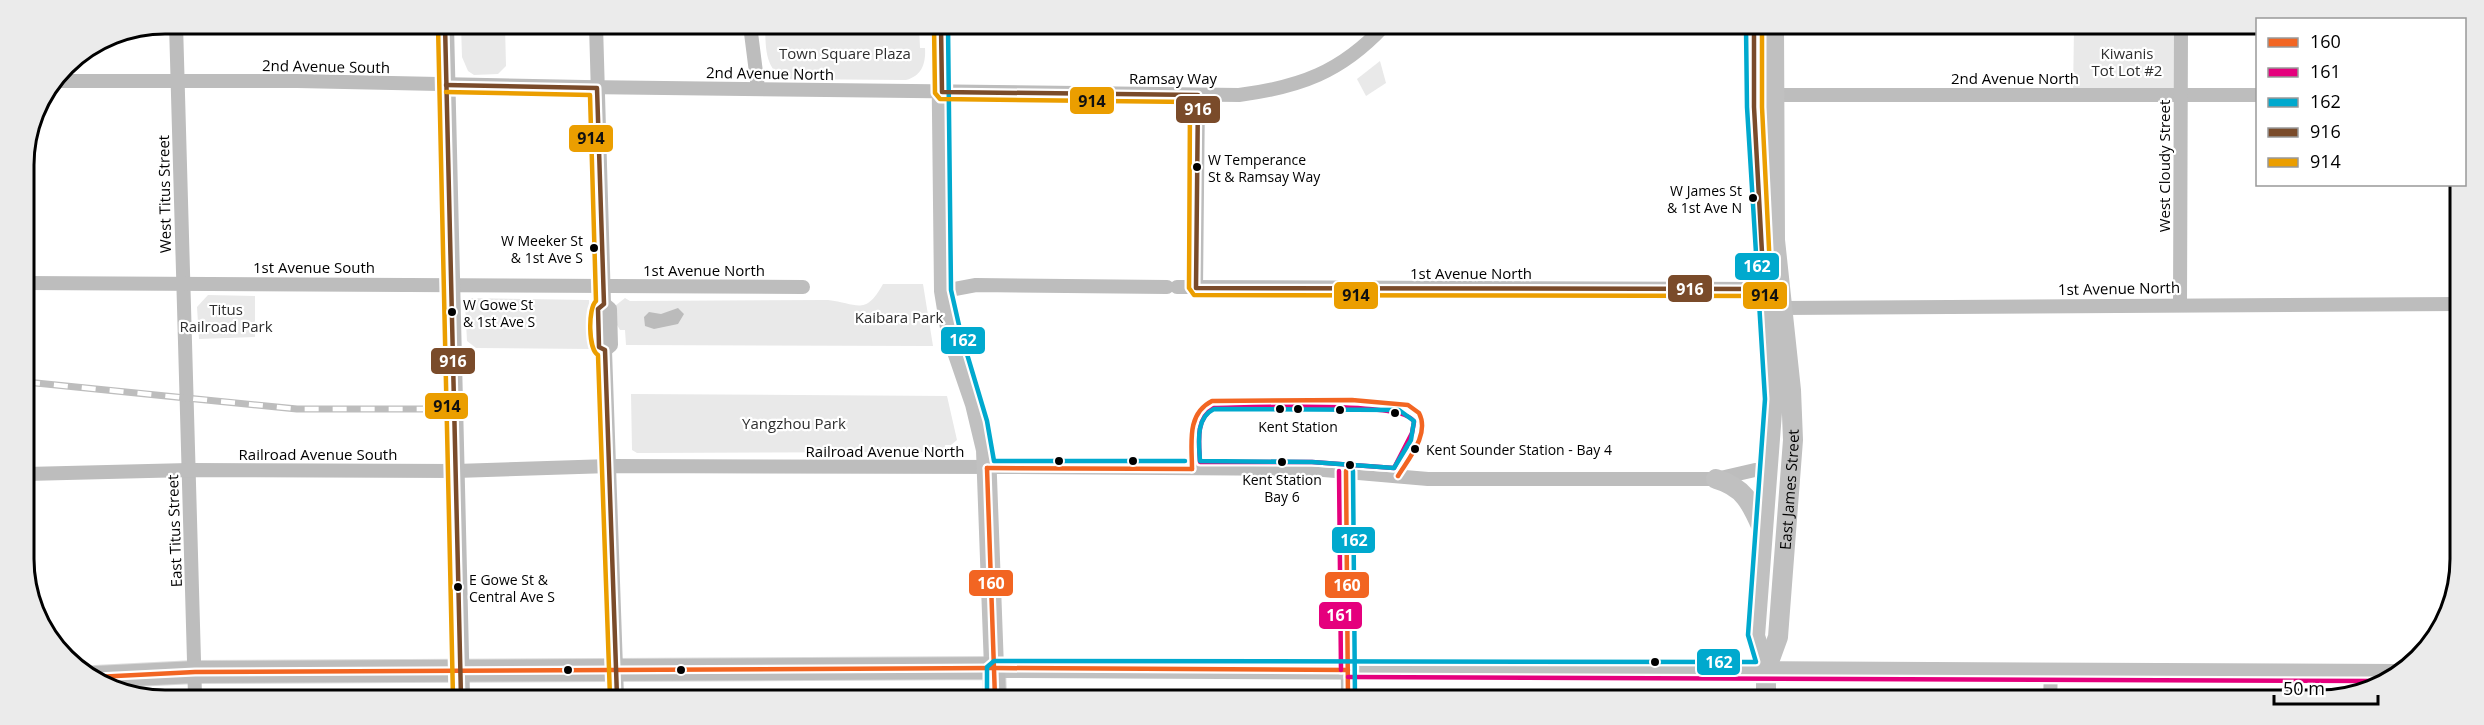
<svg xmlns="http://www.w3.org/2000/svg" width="2484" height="725" font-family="'Open Sans',sans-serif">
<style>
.green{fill:#e9e9e9}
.water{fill:#bbb}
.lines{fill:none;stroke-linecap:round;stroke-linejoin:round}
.primary-casing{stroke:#dbdbdb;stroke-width:24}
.minor{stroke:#bdbdbd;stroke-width:14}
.tertiary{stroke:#bdbdbd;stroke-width:18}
.secondary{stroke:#c0c0c0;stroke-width:20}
.primary{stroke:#bdbdbd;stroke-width:22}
.rail-casing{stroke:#bdbdbd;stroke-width:7}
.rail{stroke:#fff;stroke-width:4.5;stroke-dasharray:14;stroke-linecap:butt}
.bus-1-casing{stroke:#fff;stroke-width:9}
.bus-2-casing{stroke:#fff;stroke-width:9}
.bus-3-casing{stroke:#fff;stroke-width:9}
.bus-4-casing{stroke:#fff;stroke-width:9}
.bus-5-casing{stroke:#fff;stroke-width:9}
.bus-1{stroke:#f26522;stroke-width:4.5}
.bus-2{stroke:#e5007d;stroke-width:4.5}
.bus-3{stroke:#00a9ce;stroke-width:4.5}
.bus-4{stroke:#7a4b2a;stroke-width:4.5}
.bus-5{stroke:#eb9e00;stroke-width:4.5}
.bus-dot{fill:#000;stroke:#fff;stroke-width:2}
.labels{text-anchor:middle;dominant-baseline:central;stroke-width:4.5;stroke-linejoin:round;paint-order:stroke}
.bus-label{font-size:14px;fill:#000;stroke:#fff;text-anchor:start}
.park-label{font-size:15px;fill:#2e2e2e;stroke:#fff}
.street-label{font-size:15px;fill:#000;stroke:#fff}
.rim{fill:none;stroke:#000;stroke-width:3}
.line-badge{stroke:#fff;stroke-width:2}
.badge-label{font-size:16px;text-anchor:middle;font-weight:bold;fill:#fff}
.pale-badge-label{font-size:16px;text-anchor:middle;font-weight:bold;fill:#111}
</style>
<rect width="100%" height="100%" fill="#fff"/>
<g class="green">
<polygon points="461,25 527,25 527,26 505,26 506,66 498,74 474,75 468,71 462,57"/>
<path d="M765 25 919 26 920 48H925C926 63 922 76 906 80L783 79C764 65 766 47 765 25Z"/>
<polygon points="2074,28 2181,28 2181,95 2073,95"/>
<polygon points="1380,61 1386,83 1366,96 1357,79"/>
<path d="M883 284H923L933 346 626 345 625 330H620L613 318 615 306 625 298 630 301 828 300C857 303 865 317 883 284Z"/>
<polygon points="208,295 255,296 255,337 199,339 197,307"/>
<polygon points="469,298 589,300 592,349 476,348 467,341 465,304"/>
<polygon points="631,394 947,396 957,440 951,445 945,445 945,452 637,453 632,450"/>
</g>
<polygon class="water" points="678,308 684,314 678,324 654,329 645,326 644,317 649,312 661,314"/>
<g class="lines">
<defs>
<polyline id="primary" points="95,677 195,672 994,668 995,698"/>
</defs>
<use href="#primary" class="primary-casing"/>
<g class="minor">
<polyline points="176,24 195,696"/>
<polyline points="596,25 604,304 598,309 599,347 605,350 617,697"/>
<polyline points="750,25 758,88"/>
<path d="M54 81H297L584 87 1239 95C1300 87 1341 72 1383 27"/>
<polyline points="1773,95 2258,95"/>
<polyline points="25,283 803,287"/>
<polyline points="1177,287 1764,289"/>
<polyline points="1196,288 1198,95"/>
<polyline points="944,291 976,285 1167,287"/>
<polyline points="604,304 610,309 611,345 605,350"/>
<polyline points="2180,304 2181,28"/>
<polyline points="1781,308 2457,304"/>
<polyline points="1346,471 1348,699"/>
<polyline points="26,474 189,470 456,471 610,466 1010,467 1312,469 1428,479 1716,479 1755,470 1769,471"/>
<polyline points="2050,700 2051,671"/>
</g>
<polyline class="tertiary" points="445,25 461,697"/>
<g class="secondary">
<polyline points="941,26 944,291 951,334 975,404 986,450 994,668 2399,674"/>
<polyline points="1754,27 1754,107 1773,399 1755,636 1766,670 1766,700"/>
<path d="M1716 479C1744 487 1751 503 1762 528"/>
<path id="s1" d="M1766 670 1778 637 1793 440 1791 390 1775 240 1774 27"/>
</g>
<use href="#primary" class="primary"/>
<defs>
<polyline id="rail" points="26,382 297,409 428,409"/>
</defs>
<use href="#rail" class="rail-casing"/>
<use href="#rail" class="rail"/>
<defs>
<g id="bus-1">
<polyline points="987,468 995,698"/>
<polyline points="987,468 1192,469"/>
<path d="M1192 469C1192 444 1186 414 1212 401L1352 400 1408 405 1419 413C1430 434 1409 458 1398 476"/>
<polyline points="1346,471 1348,699"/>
<polyline points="96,677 195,672 994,668 1348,670"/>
</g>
<g id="bus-2">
<path d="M1214 408C1242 408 1406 400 1414 422L1412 433 1394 468 1312 462H1200C1199 443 1195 418 1214 408Z"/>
<polyline points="1339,471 1341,670"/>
<polyline points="1348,677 2378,681"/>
</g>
<g id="bus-3">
<polyline points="948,26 951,290 961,334 987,421 994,461 1185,461"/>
<path d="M1214 409 1399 410 1414 421 1411 440 1394 468 1312 462 1200 461C1199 443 1195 418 1214 409Z"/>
<polyline points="1353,471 1355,699"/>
<polyline points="987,698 987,667 994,661 1756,662 1748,635 1765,399 1747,107 1746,27"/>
</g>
<g id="bus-4">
<polyline points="445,25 461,697"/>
<polyline points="941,26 942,92 1198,95 1196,288 1764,289 1754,107 1754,27"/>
<polyline points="446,85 597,88 604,304 598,309 599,347 605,350 617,697"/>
</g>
<g id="bus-5">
<polyline points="438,25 453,697"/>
<polyline points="934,26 935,93 940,99 1190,102 1189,288 1194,295 1764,296 1769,294 1771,289 1762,107 1762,27"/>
<path d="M446 92 590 95 596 301C588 308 588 349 598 355L610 697"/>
</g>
</defs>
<use href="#bus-1" class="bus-1-casing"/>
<use href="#bus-2" class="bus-2-casing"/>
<use href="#bus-3" class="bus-3-casing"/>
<use href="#bus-4" class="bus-4-casing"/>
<use href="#bus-5" class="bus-5-casing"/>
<use href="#bus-1" class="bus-1"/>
<use href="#bus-2" class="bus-2"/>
<use href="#bus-3" class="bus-3"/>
<use href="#bus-4" class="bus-4"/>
<use href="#bus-5" class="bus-5"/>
</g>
<g class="bus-dot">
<circle cx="1197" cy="167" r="5"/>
<circle cx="1753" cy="198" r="5"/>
<circle cx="594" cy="248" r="5"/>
<circle cx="452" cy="312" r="5"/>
<circle cx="1280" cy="409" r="5"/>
<circle cx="1298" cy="409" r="5"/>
<circle cx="1340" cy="410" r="5"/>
<circle cx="1395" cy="413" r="5"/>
<circle cx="1415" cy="449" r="5"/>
<circle cx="1059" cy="461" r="5"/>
<circle cx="1133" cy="461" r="5"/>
<circle cx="1282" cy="462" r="5"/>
<circle cx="1350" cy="465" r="5"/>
<circle cx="458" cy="587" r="5"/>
<circle cx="1655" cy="662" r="5"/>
<circle cx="568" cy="670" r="5"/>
<circle cx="681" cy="670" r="5"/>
</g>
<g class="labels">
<g class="bus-label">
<text x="1208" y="159">W Temperance<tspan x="1208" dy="17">St &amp; Ramsay Way</tspan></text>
<text x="1742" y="190" text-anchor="end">W James St<tspan x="1742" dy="17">&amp; 1st Ave N</tspan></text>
<text x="583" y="240" text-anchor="end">W Meeker St<tspan x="583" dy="17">&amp; 1st Ave S</tspan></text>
<text x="463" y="304">W Gowe St<tspan x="463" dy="17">&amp; 1st Ave S</tspan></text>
<text x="1298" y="426" text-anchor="middle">Kent Station</text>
<text x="1426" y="449">Kent Sounder Station - Bay 4</text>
<text x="1282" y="479" text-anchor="middle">Kent Station<tspan x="1282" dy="17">Bay 6</tspan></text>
<text x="469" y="579">E Gowe St &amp;<tspan x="469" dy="17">Central Ave S</tspan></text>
</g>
<g class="park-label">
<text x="845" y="53">Town Square Plaza</text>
<text x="2127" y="53">Kiwanis<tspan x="2127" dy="17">Tot Lot #2</tspan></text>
<text x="226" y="309">Titus<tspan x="226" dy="17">Railroad Park</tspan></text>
<text x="899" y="317">Kaibara Park</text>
<text x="794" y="423">Yangzhou Park</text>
</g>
<g class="street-label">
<text transform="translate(326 66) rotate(1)">2nd Avenue South</text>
<text transform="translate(770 73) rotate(1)">2nd Avenue North</text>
<text x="1173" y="78">Ramsay Way</text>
<text x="2015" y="78">2nd Avenue North</text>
<text transform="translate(2164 166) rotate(-90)">West Cloudy Street</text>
<text transform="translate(164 194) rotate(-91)">West Titus Street</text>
<text x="314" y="267">1st Avenue South</text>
<text x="704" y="270">1st Avenue North</text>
<text x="1471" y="273">1st Avenue North</text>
<text transform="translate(2119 288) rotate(-1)">1st Avenue North</text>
<text x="885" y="451">Railroad Avenue North</text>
<text x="318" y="454">Railroad Avenue South</text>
<text stroke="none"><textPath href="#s1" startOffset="183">East James Street</textPath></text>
<text transform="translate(174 531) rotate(-92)">East Titus Street</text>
</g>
</g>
<path d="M0 0H2484V725H0ZM165 34H2319A131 131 0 0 1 2450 165V559A131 131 0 0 1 2319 690H165A131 131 0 0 1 34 559V165A131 131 0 0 1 165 34Z" fill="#ebebeb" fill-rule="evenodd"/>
<path class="rim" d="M165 34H2319A131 131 0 0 1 2450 165V559A131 131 0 0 1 2319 690H165A131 131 0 0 1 34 559V165A131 131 0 0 1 165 34Z"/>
<g class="line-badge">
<rect x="1069" y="86" width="46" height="29" rx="6" fill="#eb9e00"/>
<rect x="1175" y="95" width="46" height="29" rx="6" fill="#7a4b2a"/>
<rect x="568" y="124" width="46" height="29" rx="6" fill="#eb9e00"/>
<rect x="1734" y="252" width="46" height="29" rx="6" fill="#00a9ce"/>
<rect x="1667" y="274" width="46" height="29" rx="6" fill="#7a4b2a"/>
<rect x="1333" y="281" width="46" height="29" rx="6" fill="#eb9e00"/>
<rect x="1742" y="281" width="46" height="29" rx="6" fill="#eb9e00"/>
<rect x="940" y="326" width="46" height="29" rx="6" fill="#00a9ce"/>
<rect x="430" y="347" width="46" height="28" rx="6" fill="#7a4b2a"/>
<rect x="424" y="392" width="45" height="28" rx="6" fill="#eb9e00"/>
<rect x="1331" y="526" width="45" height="28" rx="6" fill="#00a9ce"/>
<rect x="968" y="569" width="46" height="28" rx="6" fill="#f26522"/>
<rect x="1324" y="571" width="46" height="28" rx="6" fill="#f26522"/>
<rect x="1318" y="601" width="45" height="29" rx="6" fill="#e5007d"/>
<rect x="1696" y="648" width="45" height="28" rx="6" fill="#00a9ce"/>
</g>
<g class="badge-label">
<text x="1198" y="115">916</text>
<text x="1757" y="272">162</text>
<text x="1690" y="295">916</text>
<text x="963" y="346">162</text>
<text x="453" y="367">916</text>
<text x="1354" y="546">162</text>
<text x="991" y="589">160</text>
<text x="1347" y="591">160</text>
<text x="1340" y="621">161</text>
<text x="1719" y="668">162</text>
</g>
<g class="pale-badge-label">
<text x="1092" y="107">914</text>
<text x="591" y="144">914</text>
<text x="1356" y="301">914</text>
<text x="1765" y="301">914</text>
<text x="447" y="412">914</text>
</g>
<rect x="2256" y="18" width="210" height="168" fill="#ffffff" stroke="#999999" stroke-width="1.5"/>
<rect x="2268" y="38" width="30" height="9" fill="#f26522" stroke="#999999" stroke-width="1.5"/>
<text x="2310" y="48" font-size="18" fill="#000000">160</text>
<rect x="2268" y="68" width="30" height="9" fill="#e5007d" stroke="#999999" stroke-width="1.5"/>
<text x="2310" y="78" font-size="18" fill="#000000">161</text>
<rect x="2268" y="98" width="30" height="9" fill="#00a9ce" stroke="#999999" stroke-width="1.5"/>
<text x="2310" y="108" font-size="18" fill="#000000">162</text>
<rect x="2268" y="128" width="30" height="9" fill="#7a4b2a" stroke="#999999" stroke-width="1.5"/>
<text x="2310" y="138" font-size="18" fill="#000000">916</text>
<rect x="2268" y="158" width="30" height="9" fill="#eb9e00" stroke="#999999" stroke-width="1.5"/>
<text x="2310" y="168" font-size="18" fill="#000000">914</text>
<path d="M2274 695v9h104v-9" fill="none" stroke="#000000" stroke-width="3"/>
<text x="2283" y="695" font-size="18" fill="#000000" stroke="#ffffff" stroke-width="4.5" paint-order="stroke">50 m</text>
</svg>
